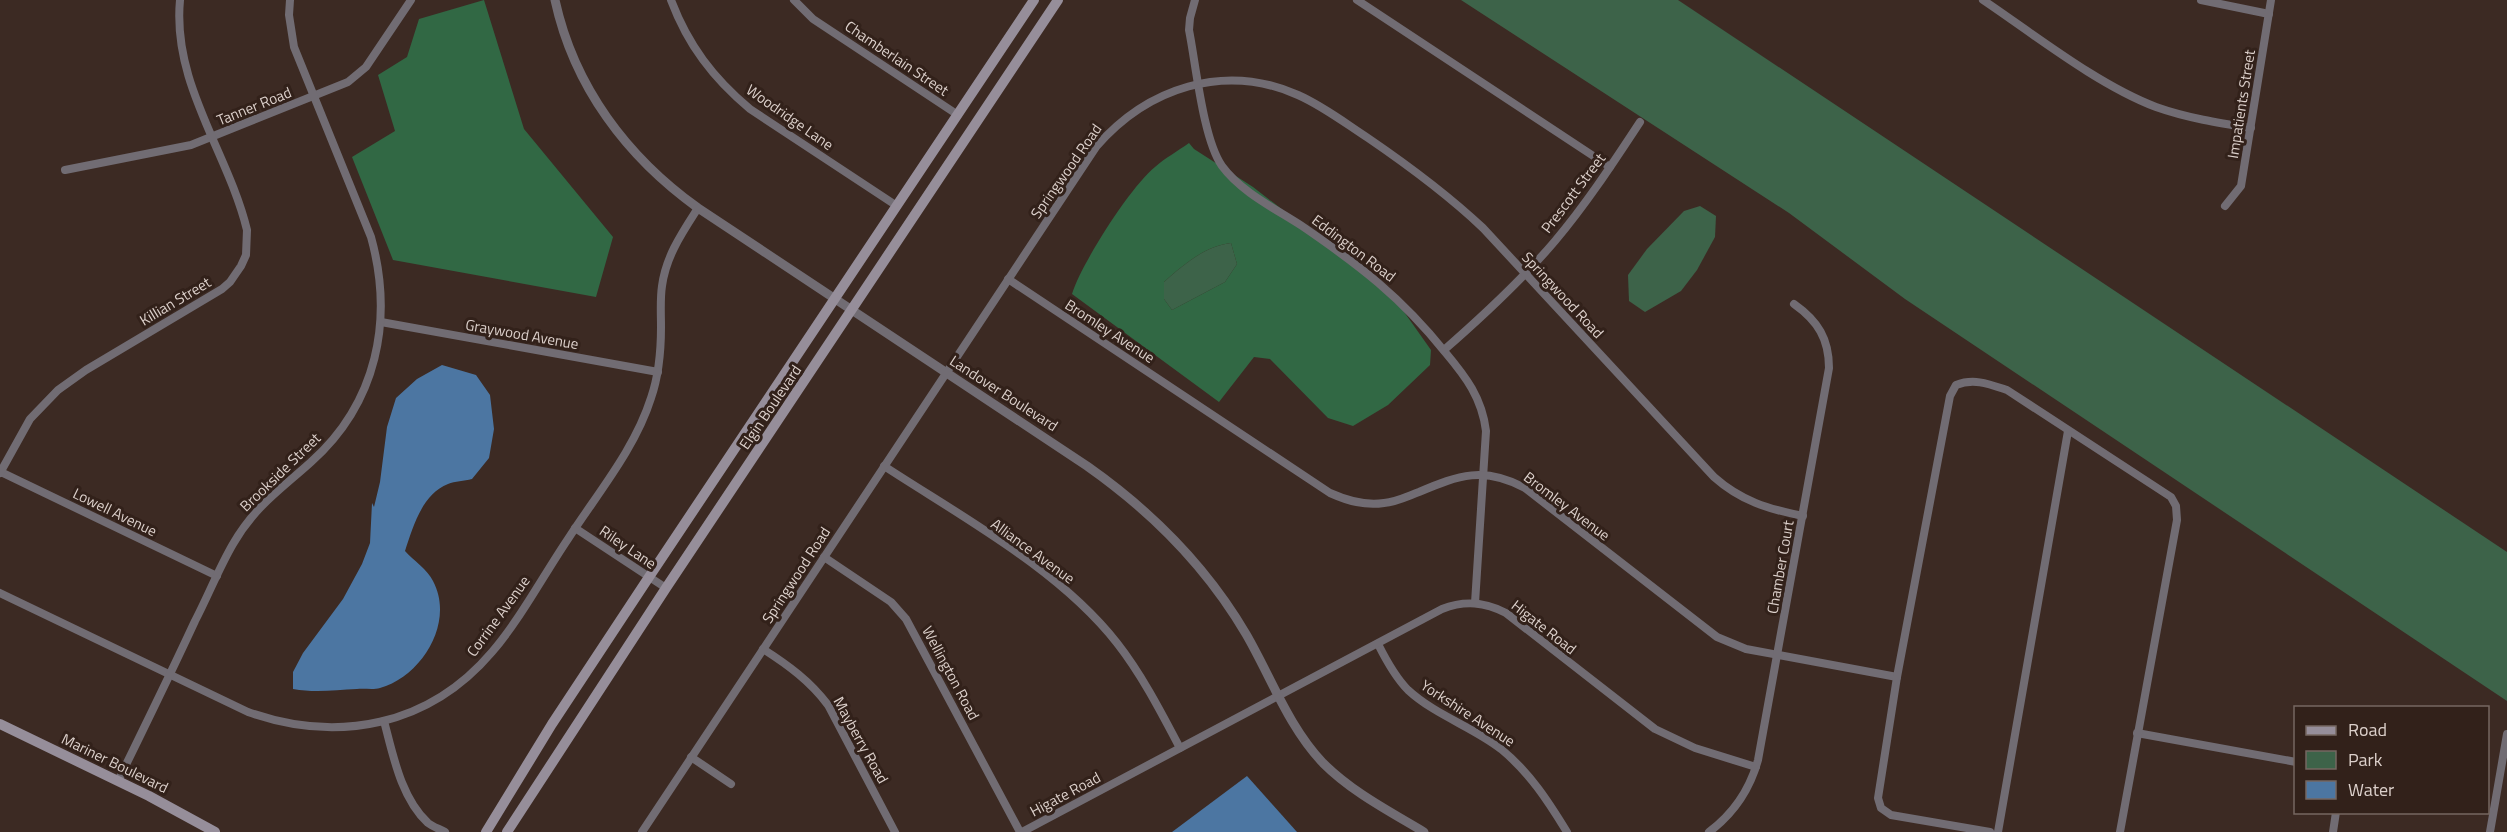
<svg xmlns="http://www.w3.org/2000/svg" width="2507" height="832" font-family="'Titillium Web',sans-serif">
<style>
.green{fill:#3d6349}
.forest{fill:#316844;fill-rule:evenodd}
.water{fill:#4c76a2}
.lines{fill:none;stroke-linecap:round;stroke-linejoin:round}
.minor{stroke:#716c73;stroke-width:8}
.tertiary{stroke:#716c73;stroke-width:9}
.secondary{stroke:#968e9a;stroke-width:10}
.labels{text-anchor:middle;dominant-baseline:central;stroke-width:6;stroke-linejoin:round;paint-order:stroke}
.street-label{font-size:15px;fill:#dcd0cb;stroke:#32211a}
</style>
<rect width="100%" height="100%" fill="#3c2a23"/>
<g class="green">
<polygon points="1461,0 1678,0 2507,552 2507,701 1905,299 1789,213"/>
<polygon points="1700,206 1716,216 1715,237 1697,270 1681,291 1645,312 1629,301 1628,275 1647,249 1684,211"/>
<path d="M1231 243 1237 264 1225 282 1172 310 1164 299V282C1183 265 1205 246 1231 243Z"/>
</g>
<g class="forest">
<polygon points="484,0 524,129 613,237 596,297 393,260 352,157 395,131 378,75 407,57 419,19"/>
<path d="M1189 143 1194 149 1253 187 1349 261 1402 309 1431 350 1430 365 1388 405 1353 426 1328 418 1270 359 1254 357 1219 402 1072 294C1081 264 1131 186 1155 167 1165 158 1178 151 1189 143ZM1231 243 1237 264 1225 282 1172 310 1164 299V282C1183 265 1205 246 1231 243Z"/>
</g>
<g class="water">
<path d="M442 365 476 375 490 395 494 429 489 458 472 479C464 481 455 481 448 484 422 494 413 527 405 551 413 560 428 570 433 581 455 622 422 676 380 688 373 690 364 688 357 689 335 690 315 693 293 689V672L303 653 343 599 362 564 370 543 372 503 374 507 380 482 387 427 396 398 417 379Z"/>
<polygon points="1247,776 1297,832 1172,832"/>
</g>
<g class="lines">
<g class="minor">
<path d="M671 0C688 45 713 78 750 109L897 206"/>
<polyline points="794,0 813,19 958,115"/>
<path d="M1195 0 1190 18 1189 30C1196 65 1203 139 1222 166 1241 192 1276 209 1302 226 1359 265 1401 297 1445 352 1466 377 1482 398 1486 431L1475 603"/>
<polyline points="1357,0 1610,167"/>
<path d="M1983 0C2035 35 2098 85 2156 107 2187 118 2219 123 2251 128"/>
<polyline points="2201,0 2269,14"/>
<polyline points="65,170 191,145 348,82 366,67 411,0"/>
<polyline points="2225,206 2241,186 2271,0"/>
<path d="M1008 279 1330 493C1348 501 1365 506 1384 503 1396 502 1408 496 1419 492 1459 475 1484 466 1525 488L1717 637 1746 649 1897 677"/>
<polyline points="381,322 658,372"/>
<path d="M1444 350C1483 316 1521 281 1555 241 1587 203 1613 163 1640 122"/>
<path d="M884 466C962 517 1059 569 1117 643 1142 675 1161 712 1180 748"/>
<polyline points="1,472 217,576"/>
<path d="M0 473 30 419 58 390 86 370 222 289 230 282 241 266 246 255 247 230C228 152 172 84 180 0"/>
<polyline points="575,528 666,588"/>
<polyline points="824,557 891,602 906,619 1020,832"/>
<path d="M0 593 248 712C338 744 429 726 492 652 521 618 543 576 568 539 597 494 635 449 651 398 659 375 661 351 661 327 661 313 660 299 662 286 666 256 682 233 698 208"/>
<path d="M1378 644C1386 660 1395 677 1408 690 1435 715 1473 727 1501 749 1530 773 1548 801 1567 832"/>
<path d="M763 649C788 665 810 681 828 705L895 832"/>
<path d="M384 721C393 755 401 798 428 823 433 827 440 829 445 832"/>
<polyline points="2137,733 2296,762"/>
<polyline points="691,757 731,784"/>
<path d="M118 781C144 728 170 675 195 621 208 596 219 568 233 544 255 506 280 490 311 462 377 403 394 320 371 237L294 47 289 15 290 0"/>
<path d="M642 832 1096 147C1147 88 1224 62 1298 95 1323 106 1345 123 1368 138 1409 166 1447 194 1483 228L1714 477C1741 501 1768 509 1803 516"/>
<path d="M1022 832 1442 609C1465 600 1485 602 1506 613L1655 729 1695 748 1756 767"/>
<path d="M1709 832C1733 814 1750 789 1758 760L1829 368C1829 339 1818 321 1794 304"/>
<path d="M1990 832 1891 815 1881 808 1878 798 1897 677 1950 396 1956 385C1974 378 1989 384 2007 390L2171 497 2176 506 2177 520 2120 832"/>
<polyline points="1998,832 2068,431"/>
<polyline points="2333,832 2336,812"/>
<polyline points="2490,832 2507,734"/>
</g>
<path class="tertiary" d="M555 0C574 87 627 157 698 208L1087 466C1151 511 1206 566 1246 634 1271 677 1288 726 1323 763 1352 792 1389 811 1424 832"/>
<g class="secondary">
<polyline points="0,724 149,796 215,832"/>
<polyline points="486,832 552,724 649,577 1034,0"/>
<polyline points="507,832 666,588 1058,0"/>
</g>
</g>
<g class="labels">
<g class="street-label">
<text transform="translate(897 58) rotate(34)">Chamberlain Street</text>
<text transform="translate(2241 104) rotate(-81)">Impatients Street</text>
<text transform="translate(254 106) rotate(-22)">Tanner Road</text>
<text transform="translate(790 117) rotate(35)">Woodridge Lane</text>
<text transform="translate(1066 171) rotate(-55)">Springwood Road</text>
<text transform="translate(1573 193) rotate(-53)">Prescott Street</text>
<text transform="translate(1354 248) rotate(37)">Eddington Road</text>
<text transform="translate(1563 295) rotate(47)">Springwood Road</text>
<text transform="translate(175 301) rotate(-31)">Killian Street</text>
<text transform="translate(1110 331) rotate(33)">Bromley Avenue</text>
<text transform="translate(522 334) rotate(10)">Graywood Avenue</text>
<text transform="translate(1004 393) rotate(33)">Landover Boulevard</text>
<text transform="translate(770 407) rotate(-56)">Elgin Boulevard</text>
<text transform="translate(280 472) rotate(-44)">Brookside Street</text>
<text transform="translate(1567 506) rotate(37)">Bromley Avenue</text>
<text transform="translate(115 512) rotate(26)">Lowell Avenue</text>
<text transform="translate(628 547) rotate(34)">Riley Lane</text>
<text transform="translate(1033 551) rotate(36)">Alliance Avenue</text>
<text transform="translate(1780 567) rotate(-80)">Chamber Court</text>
<text transform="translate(796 575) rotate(-57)">Springwood Road</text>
<text transform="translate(498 616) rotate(-54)">Corrine Avenue</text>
<text transform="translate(1544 627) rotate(38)">Higate Road</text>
<text transform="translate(951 673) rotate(62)">Wellington Road</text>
<text transform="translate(1468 713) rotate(33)">Yorkshire Avenue</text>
<text transform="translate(861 740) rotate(61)">Mayberry Road</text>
<text transform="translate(115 763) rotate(26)">Mariner Boulevard</text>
<text transform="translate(1065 794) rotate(-28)">Higate Road</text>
</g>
</g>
<rect x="2294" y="706" width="195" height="108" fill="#32211a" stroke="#766761" stroke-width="1.5"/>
<rect x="2306" y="726" width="30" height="9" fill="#968e9a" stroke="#766761" stroke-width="1.5"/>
<text x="2348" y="736" font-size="18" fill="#dcd0cb">Road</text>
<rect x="2306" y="751" width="30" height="18" fill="#3d6349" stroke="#766761" stroke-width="1.5"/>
<text x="2348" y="766" font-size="18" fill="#dcd0cb">Park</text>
<rect x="2306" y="781" width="30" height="18" fill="#4c76a2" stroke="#766761" stroke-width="1.5"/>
<text x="2348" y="796" font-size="18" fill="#dcd0cb">Water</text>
</svg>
